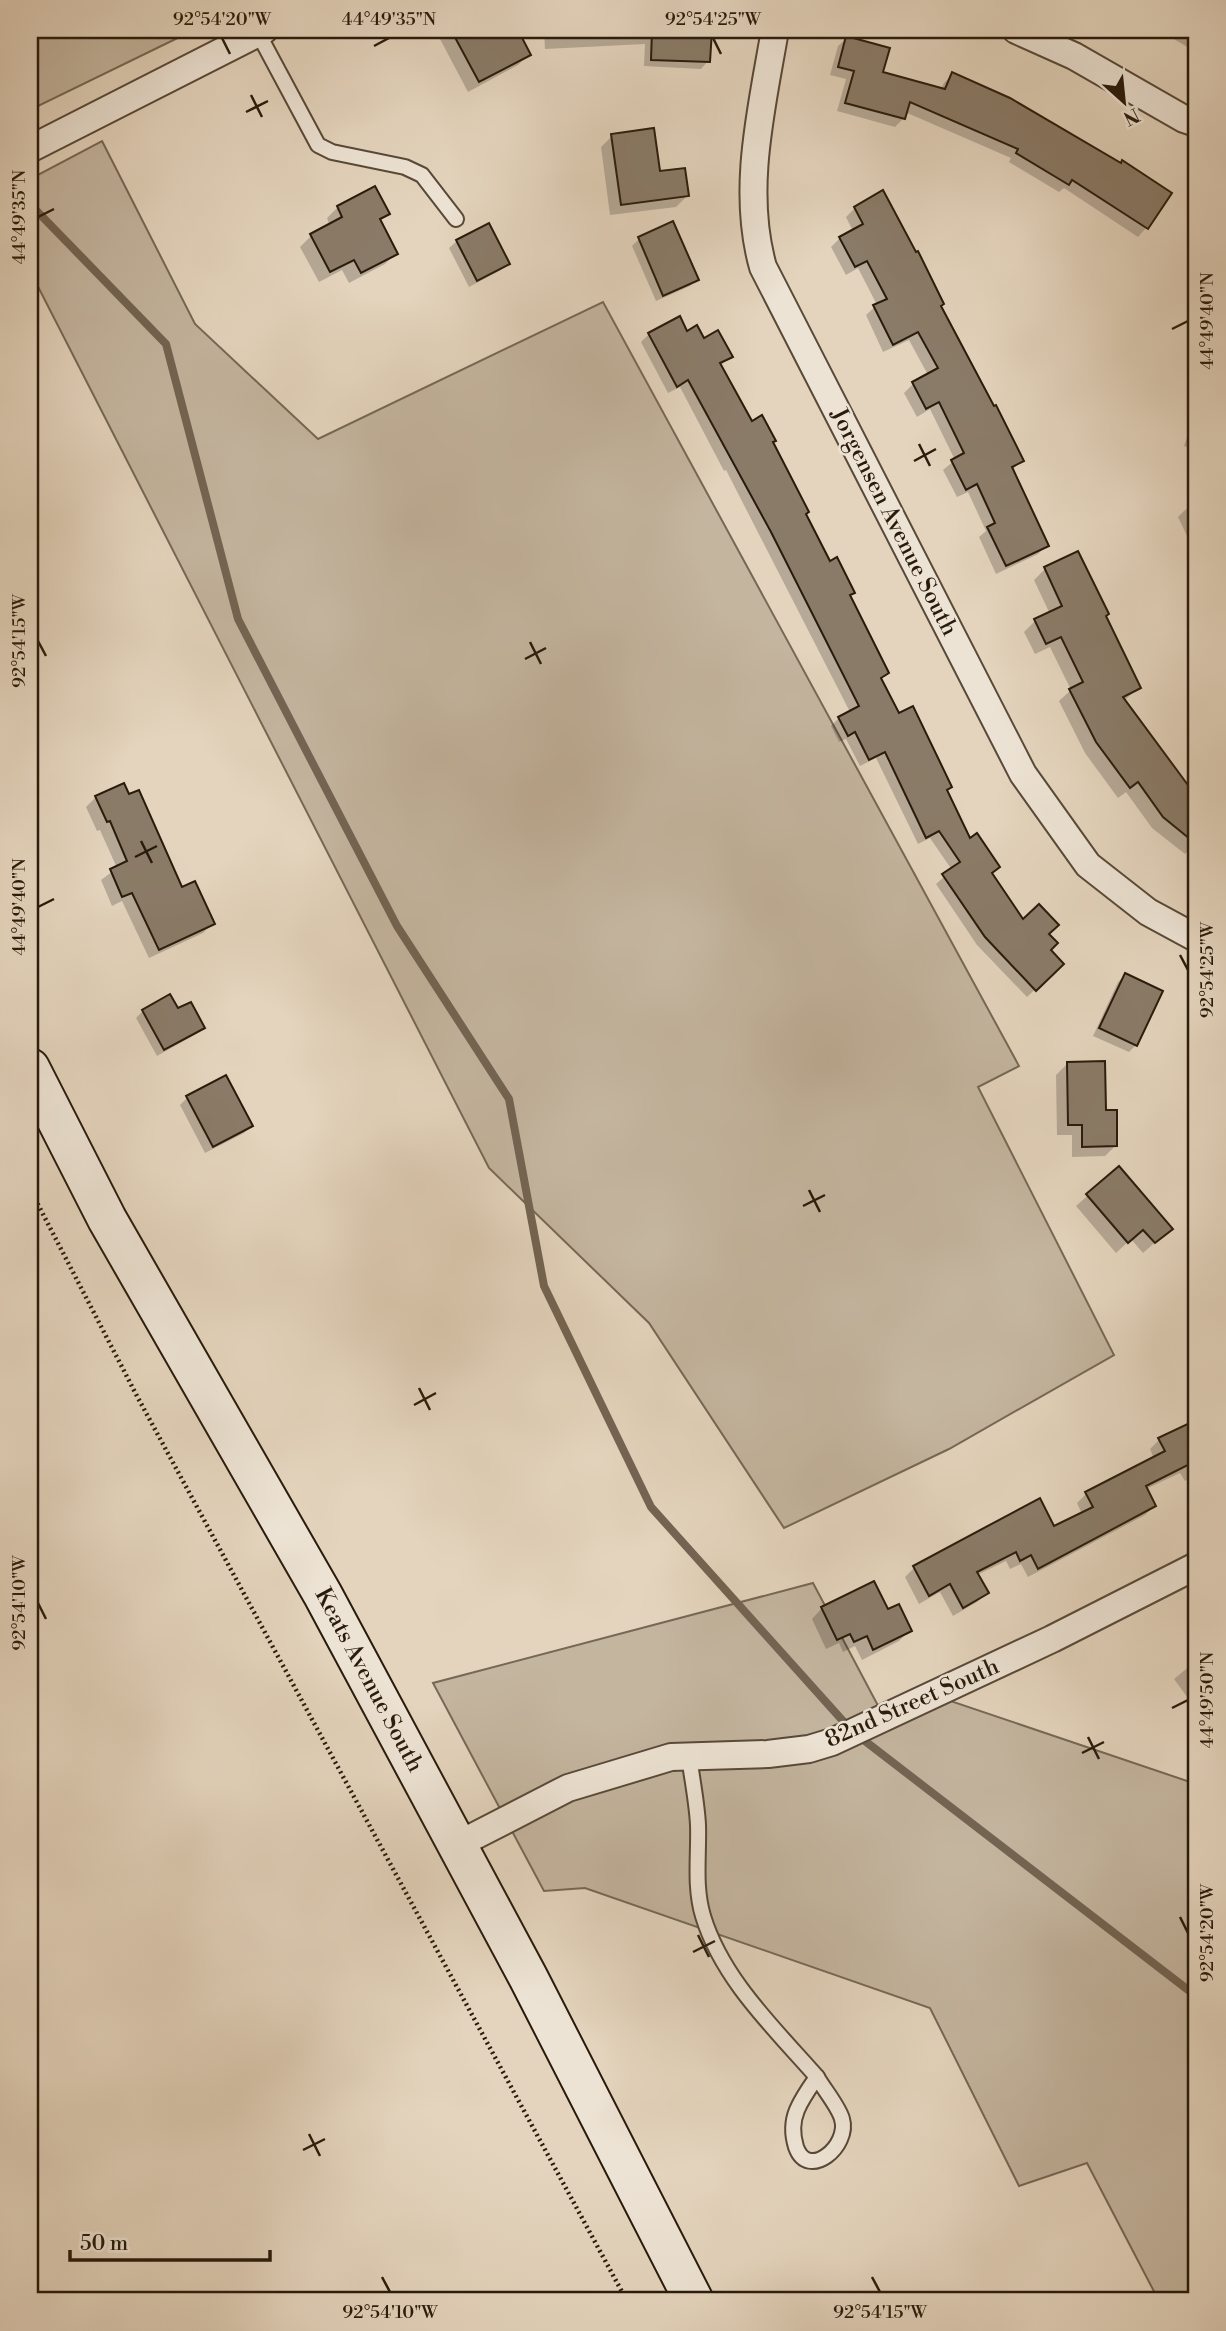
<svg xmlns="http://www.w3.org/2000/svg" width="1226" height="2331" font-family="'Libre Bodoni',serif">
<style>
.green{fill:#c4b59f;stroke:#766856;stroke-width:2}
.shadow{fill:#0003}
.lines{fill:none;stroke-linecap:round;stroke-linejoin:round}
.stream{stroke:#736452;stroke-width:8}
.building{fill:#8a7b68;stroke:#291b0c;stroke-width:2}
.lane-casing{stroke:#584938;stroke-width:18}
.street-casing{stroke:#584938;stroke-width:30}
.secondary-casing{stroke:#291b0c;stroke-width:42}
.path{stroke:#291b0c;stroke-width:4.5;stroke-dasharray:2 3.5;stroke-linecap:butt}
.lane{stroke:#ede3d4;stroke-width:14}
.street{stroke:#ede3d4;stroke-width:26}
.secondary{stroke:#ede3d4;stroke-width:38}
.ticks{fill:none;stroke:#291b0c;stroke-width:2.5}
.labels{text-anchor:middle;dominant-baseline:central;stroke-width:5;stroke-linejoin:round;paint-order:stroke}
.street-label{font-size:23px;fill:#291b0c;stroke:#ede3d4}
.neatline{fill:none;stroke:#291b0c;stroke-width:2.5}
.ticks-label{font-size:18px;text-anchor:middle;fill:#291b0c}
</style>
<rect width="100%" height="100%" fill="#e4d4bd"/>
<filter id="stains"><feTurbulence type="fractalNoise" baseFrequency=".00286" numOctaves="4"/><feColorMatrix values="0 0 0 0 .2 0 0 0 0 .09 0 0 0 0 .02 0 0 0 .5 -.17"/></filter>
<radialGradient id="worn" r=".72"><stop offset=".6" stop-color="#630" stop-opacity="0"/><stop offset="1" stop-color="#630" stop-opacity=".3"/></radialGradient>
<g class="green">
<polygon points="30,30 194,30 30,110"/>
<polygon points="102,141 195,324 318,439 603,302 1019,1066 978,1087 1114,1355 949,1449 784,1528 649,1323 489,1168 30,271 30,179"/>
<polygon points="813,1583 884,1717 933,1695 1196,1784 1196,2301 1159,2301 1087,2163 1019,2186 930,2008 585,1888 544,1891 433,1683"/>
</g>
<g class="shadow">
<polygon points="449,30 492,30 494,33 501,30 516,30 529,54 518,65 468,92 440,39"/>
<polygon points="544,30 710,30 708,61 701,69 644,66 645,44 545,49"/>
<polygon points="1161,30 1196,30 1196,52 1160,31"/>
<polygon points="847,38 881,73 941,89 944,83 953,74 1169,193 1146,228 1138,237 1064,188 1059,192 1009,162 1011,158 905,112 903,119 895,127 837,111 846,79 830,75 838,46"/>
<polygon points="612,136 658,173 687,196 676,207 610,215 601,147"/>
<polygon points="883,193 939,307 1022,460 1012,470 1047,545 1038,554 996,574 979,537 986,531 968,492 957,497 943,470 955,460 930,409 917,417 904,393 913,384 928,375 909,340 883,352 866,315 877,305 858,268 846,275 831,247 840,238 853,231 846,217 855,208"/>
<polygon points="338,207 388,214 379,222 396,253 385,264 349,283 342,270 319,282 300,247 311,236 330,226 327,218"/>
<polygon points="639,239 697,279 690,286 656,301 632,246"/>
<polygon points="457,241 508,263 501,270 469,287 449,248"/>
<polygon points="686,333 704,340 730,357 720,366 751,424 771,443 804,515 887,673 880,680 898,715 946,791 970,841 998,867 991,875 1023,922 1047,934 1049,950 1062,964 1027,997 977,945 936,884 952,870 930,838 918,844 876,758 860,766 846,739 839,742 831,726 839,718 850,712 726,470 724,471 680,387 668,393 641,342 649,334"/>
<polygon points="1196,413 1196,451 1184,446"/>
<polygon points="1196,504 1196,555 1178,517 1185,510"/>
<polygon points="1045,569 1104,617 1139,687 1124,701 1194,797 1196,794 1196,843 1185,854 1152,828 1126,792 1118,798 1085,753 1059,701 1071,690 1050,647 1035,654 1024,632 1035,621 1050,614 1034,580"/>
<polygon points="96,797 212,924 203,933 149,958 122,901 112,906 101,880 117,868 100,830 97,831 86,807"/>
<polygon points="1125,975 1136,1045 1129,1052 1093,1036 1118,982"/>
<polygon points="143,1011 177,1011 203,1027 196,1034 157,1056 136,1018"/>
<polygon points="1067,1064 1104,1112 1116,1145 1105,1156 1072,1157 1072,1135 1057,1135 1056,1075"/>
<polygon points="187,1098 251,1126 244,1133 205,1153 180,1105"/>
<polygon points="1119,1168 1159,1239 1143,1253 1131,1239 1116,1253 1076,1206"/>
<polygon points="1196,1223 1196,1250 1194,1250 1192,1227"/>
<polygon points="1196,1421 1196,1479 1195,1476 1185,1481 1180,1473 1146,1489 1154,1506 1145,1515 1028,1577 1021,1564 1010,1569 1006,1561 977,1575 987,1593 977,1602 953,1616 940,1592 919,1604 905,1577 914,1568 1054,1528 1082,1514 1077,1503 1086,1494 1154,1459 1150,1449 1159,1440"/>
<polygon points="822,1608 887,1611 910,1630 899,1641 862,1660 855,1646 843,1652 839,1643 826,1649 812,1619"/>
<polygon points="1196,1661 1196,1697 1190,1701 1174,1679"/>
</g>
<g class="lines">
<polyline class="stream" points="30,204 166,344 238,619 397,926 509,1099 544,1286 651,1507 852,1731 1196,1996"/>
</g>
<g class="building">
<polygon points="451,30 518,30 531,55 479,82"/>
<polygon points="652,30 712,30 710,62 651,60"/>
<polygon points="846,36 890,48 883,72 945,89 952,72 1010,98 1121,163 1122,160 1172,193 1148,229 1072,180 1069,185 1016,153 1018,149 910,102 905,119 845,103 854,71 838,67"/>
<polygon points="654,128 660,171 685,168 689,196 621,205 611,134"/>
<polygon points="375,186 390,214 380,219 398,254 361,273 354,260 330,272 310,234 342,217 337,206"/>
<polygon points="883,190 916,252 918,251 944,304 941,306 994,406 996,405 1024,461 1012,467 1049,546 1006,566 987,527 995,523 977,484 966,490 951,460 964,453 939,402 926,409 912,382 938,368 918,332 893,345 873,305 887,299 867,261 855,267 839,237 863,224 854,207"/>
<polygon points="673,221 699,280 663,296 638,237"/>
<polygon points="489,223 510,264 477,281 456,240"/>
<polygon points="680,316 687,331 697,325 704,338 718,330 733,357 720,363 752,421 762,415 776,441 773,442 809,512 806,514 830,561 837,557 855,593 850,595 889,673 881,678 899,713 913,706 952,787 947,790 970,838 977,833 1000,867 992,873 1023,919 1039,904 1059,925 1049,934 1058,943 1051,950 1064,964 1036,991 985,937 942,874 960,862 939,831 926,838 885,752 869,760 855,732 848,736 838,717 859,706 771,532 688,380 677,387 648,333"/>
<polygon points="1078,551 1109,614 1106,616 1141,688 1123,697 1196,796 1196,844 1163,817 1138,782 1130,788 1096,742 1069,689 1083,682 1061,637 1046,644 1034,619 1062,606 1044,567"/>
<polygon points="124,783 129,794 139,790 182,887 195,881 215,924 159,950 132,893 122,897 110,869 127,861 110,821 107,822 95,796"/>
<polygon points="1125,973 1163,991 1137,1046 1099,1028"/>
<polygon points="170,994 178,1008 191,1002 205,1028 164,1050 142,1010"/>
<polygon points="1105,1061 1106,1110 1117,1110 1117,1146 1082,1147 1082,1125 1068,1125 1067,1062"/>
<polygon points="226,1075 253,1126 213,1147 186,1096"/>
<polygon points="1119,1166 1173,1229 1155,1243 1143,1230 1128,1243 1086,1194"/>
<polygon points="1196,1420 1196,1461 1146,1486 1156,1506 1038,1569 1031,1555 1020,1561 1016,1552 977,1572 989,1593 963,1608 950,1584 929,1596 913,1566 1040,1498 1054,1526 1093,1507 1085,1492 1165,1451 1158,1438"/>
<polygon points="874,1581 888,1609 899,1604 912,1631 873,1650 867,1636 854,1642 850,1634 837,1640 821,1607"/>
</g>
<g class="lines">
<defs>
<g id="lane">
<polyline points="258,33 318,145 332,152 405,167 422,175 456,219"/>
<path d="M689 1756C692 1779 697 1803 698 1825 699 1856 694 1886 703 1916 722 1979 774 2028 817 2077"/>
<path d="M817 2077C823 2088 839 2107 842 2119 850 2146 808 2181 796 2147 792 2134 792 2122 797 2110 802 2098 810 2087 817 2077Z"/>
</g>
<g id="street">
<path d="M775 30C762 107 741 190 763 267L1023 774 1088 865 1148 912 1196 938"/>
<polyline points="1016,30 1074,56 1184,119 1196,123"/>
<polyline points="30,149 264,30"/>
<polyline points="457,1845 568,1788 671,1757 768,1754 809,1749 832,1742 1052,1639 1196,1566"/>
</g>
<polyline id="secondary" points="30,1068 107,1219 323,1595 528,1977 694,2301"/>
</defs>
<use href="#lane" class="lane-casing"/>
<use href="#street" class="street-casing"/>
<use href="#secondary" class="secondary-casing"/>
<polyline class="path" points="30,1189 138,1398 627,2301"/>
<use href="#lane" class="lane"/>
<use href="#street" class="street"/>
<use href="#secondary" class="secondary"/>
</g>
<path class="ticks" d="M222 38 230 54M713 38 721 54M374 46 389 38M251 95 262 117M246 112 268 101M38 217 54 209M1172 329 1188 321M919 444 930 466M914 461 936 449M38 641 46 656M530 642 541 664M525 659 546 648M141 841 152 863M135 857 157 846M38 907 54 899M1180 955 1188 970M809 1190 820 1212M803 1206 825 1195M419 1388 430 1410M414 1405 436 1393M38 1603 46 1619M1172 1708 1188 1700M1088 1737 1099 1759M1082 1753 1104 1742M1180 1917 1188 1933M698 1935 709 1957M693 1952 715 1941M309 2134 320 2156M303 2150 325 2139M382 2277 390 2292M872 2277 880 2292"/>
<g class="labels">
<g class="street-label">
<text transform="translate(894 522) rotate(63)">Jorgensen Avenue South</text>
<text transform="translate(369 1680) rotate(62)">Keats Avenue South</text>
<text transform="translate(912 1703) rotate(-24)">82nd Street South</text>
</g>
</g>
<rect width="1226" height="2331" fill="none" stroke="#e4d4bd" stroke-width="77"/>
<g transform="translate(1124 102) rotate(153)" stroke="#ede3d4" stroke-width="5" paint-order="stroke">
<path d="M0-5L12 26L0 18L-12 26Z" fill="#291b0c"/>
<text y="-10" font-size="19" font-weight="bold" text-anchor="middle" fill="#291b0c">N</text>
</g>
<path d="M70 2250v10h200v-10" fill="none" stroke="#291b0c" stroke-width="3.5"/>
<text x="80" y="2250" font-size="21" fill="#291b0c" stroke="#ede3d4" stroke-width="5" paint-order="stroke">50 m</text>
<rect x="38" y="38" width="1150" height="2254" class="neatline"/>
<g class="ticks-label">
<text x="222" y="25">92°54'20"W</text>
<text x="389" y="25">44°49'35"N</text>
<text x="713" y="25">92°54'25"W</text>
<text transform="translate(19 217) rotate(-90)" y="6">44°49'35"N</text>
<text transform="translate(1207 321) rotate(-90)" y="6">44°49'40"N</text>
<text transform="translate(19 641) rotate(-90)" y="6">92°54'15"W</text>
<text transform="translate(19 907) rotate(-90)" y="6">44°49'40"N</text>
<text transform="translate(1207 970) rotate(-90)" y="6">92°54'25"W</text>
<text transform="translate(19 1603) rotate(-90)" y="6">92°54'10"W</text>
<text transform="translate(1207 1700) rotate(-90)" y="6">44°49'50"N</text>
<text transform="translate(1207 1933) rotate(-90)" y="6">92°54'20"W</text>
<text x="390" y="2318">92°54'10"W</text>
<text x="880" y="2318">92°54'15"W</text>
</g>
<rect width="100%" height="100%" filter="url(#stains)"/>
<rect width="100%" height="100%" fill="url(#worn)"/>
</svg>
